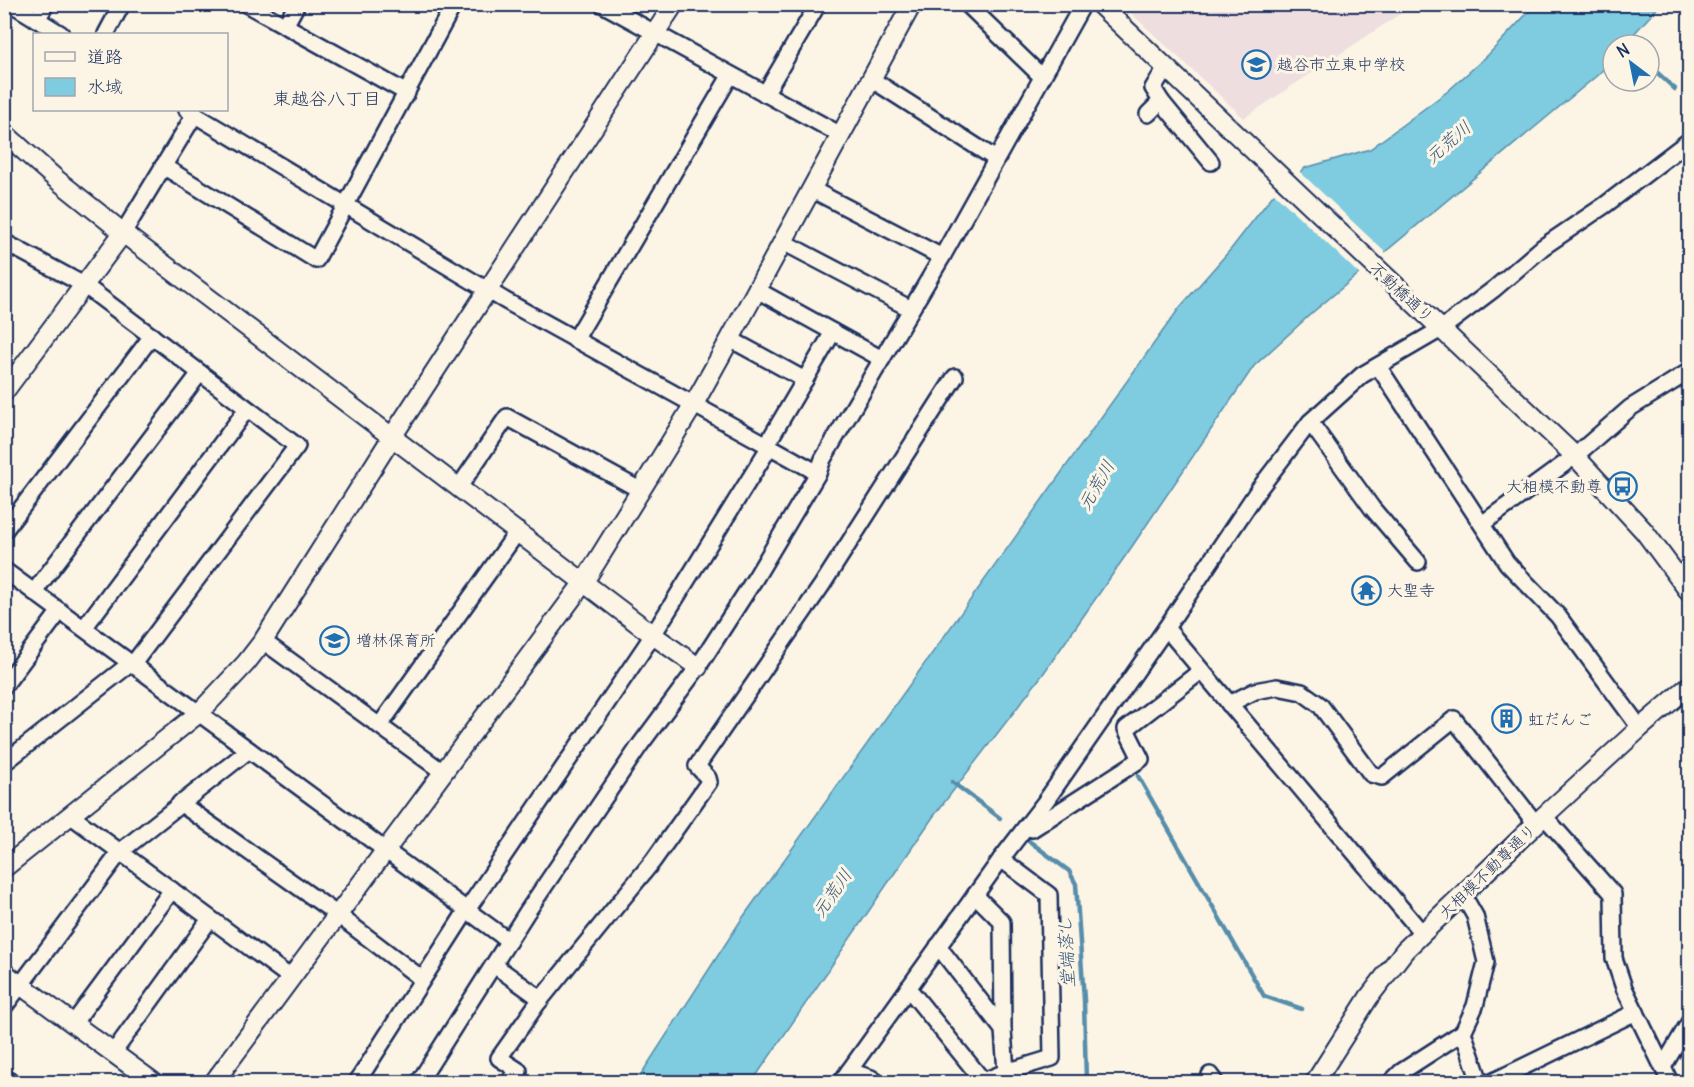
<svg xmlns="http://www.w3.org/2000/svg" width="1694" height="1087" font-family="Delius,'Klee One',sans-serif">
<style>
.built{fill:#eededf}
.water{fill:#7fcbdf;stroke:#578dab;stroke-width:1.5}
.pier{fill:#fcf5e5}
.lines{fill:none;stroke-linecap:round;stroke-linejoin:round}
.stream{stroke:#578dab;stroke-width:4.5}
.minor-casing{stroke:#1b2f5e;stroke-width:20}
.tertiary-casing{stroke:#1b2f5e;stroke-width:22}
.minor{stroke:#fcf5e5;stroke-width:15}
.tertiary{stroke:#fcf5e5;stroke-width:18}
.labels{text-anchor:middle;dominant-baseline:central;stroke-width:6;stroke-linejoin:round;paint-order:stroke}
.poi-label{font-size:16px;fill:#1b2f5e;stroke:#fcf5e5;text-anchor:start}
.street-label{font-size:16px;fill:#1b2f5e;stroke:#fcf5e5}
.neighbourhood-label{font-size:18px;fill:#1b2f5e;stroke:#fcf5e5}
.water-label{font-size:18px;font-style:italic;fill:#34567e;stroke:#fcf5e5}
</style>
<rect width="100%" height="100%" fill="#fcf5e5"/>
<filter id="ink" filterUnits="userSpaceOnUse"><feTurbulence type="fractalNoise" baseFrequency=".0167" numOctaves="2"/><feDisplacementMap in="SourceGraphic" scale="12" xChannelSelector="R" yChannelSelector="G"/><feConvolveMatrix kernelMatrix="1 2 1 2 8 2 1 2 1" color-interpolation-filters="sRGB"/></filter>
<g filter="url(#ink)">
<polygon class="built" points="1122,5 1412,5 1406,10 1244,118"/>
<polygon class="water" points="1535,5 1660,5 1624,45 1613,45 1613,58 1600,73 1313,312 1254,366 1133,545 1043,674 933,817 752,1082 636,1082 741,920 1180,307 1231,249 1273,195 1305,168 1370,149 1448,91 1488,55"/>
<polygon class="pier" points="1298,170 1387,254 1361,276 1273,192"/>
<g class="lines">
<g class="stream">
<polyline points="1649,65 1675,89"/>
<polyline points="1138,776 1264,996 1302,1009"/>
<polyline points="952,782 1000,818"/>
<polyline points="1029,841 1069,871 1076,884 1084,1000 1086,1082"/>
</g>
<defs>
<g id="minor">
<polyline points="12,4 61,34"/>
<polyline points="246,4 407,93"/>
<polyline points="602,4 841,135"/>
<polyline points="967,4 1042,77"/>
<polyline points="37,20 46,4"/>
<polyline points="285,26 297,4"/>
<polyline points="106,34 122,4"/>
<polyline points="1165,69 1153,88 1161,101 1211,162"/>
<polyline points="871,79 996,159"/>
<polyline points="765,94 818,4"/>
<polyline points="187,110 504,300 818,473"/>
<polyline points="1148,114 1161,101"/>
<polyline points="163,166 316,260 454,4"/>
<polyline points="811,189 942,257"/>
<polyline points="123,233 195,114"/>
<polyline points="4,242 84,285 297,446 133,664"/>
<polyline points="783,242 911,309"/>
<polyline points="757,290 882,359"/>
<polyline points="730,339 805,380"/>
<polyline points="575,340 730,76"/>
<polyline points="1378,366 1507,563 1558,616 1640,728"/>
<polyline points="1310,422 1372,508 1418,562"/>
<polyline points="767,444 833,332"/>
<polyline points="459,487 507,417 640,490"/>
<polyline points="1482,524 1575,456 1630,408 1690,371"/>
<polyline points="4,531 152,336"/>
<polyline points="4,570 509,941"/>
<polyline points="34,592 200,373"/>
<polyline points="84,628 247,409"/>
<polyline points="1166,628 1422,933"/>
<polyline points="263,641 443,772"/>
<polyline points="4,686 60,611"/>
<polyline points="1229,704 1255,691 1277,687 1302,692 1320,705 1371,774 1382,777 1454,719 1536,824"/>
<polyline points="380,725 518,531"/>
<polyline points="4,763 131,663"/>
<polyline points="180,803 338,915 422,979"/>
<polyline points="70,815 291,978"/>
<polyline points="1544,816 1613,894 1614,958 1624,988 1670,1082"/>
<polyline points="1026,827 1032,829 1141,759 1126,729 1201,671"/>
<polyline points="1001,859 1049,895 1052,1058 1006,1072"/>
<polyline points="975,895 1002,922 1003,1030 1006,1072 983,1081"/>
<polyline points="938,946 1003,1030"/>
<polyline points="494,965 541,999"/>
<polyline points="908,988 984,1082"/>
<polyline points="4,1007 121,851 249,750"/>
<polyline points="73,1024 172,890"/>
<polyline points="1463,1032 1480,1082"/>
<polyline points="113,1053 210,919"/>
<polyline points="1663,1067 1690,1021"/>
<polyline points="849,1071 871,1078 877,1082"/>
<polyline points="1210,1075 1215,1082"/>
<polyline points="4,1077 12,1082"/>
<polyline points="357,1082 467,910 653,635 770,446"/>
<polyline points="419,1082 527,912 640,745 698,667 756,577 818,473 823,459 942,257 1083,4"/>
<polyline points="509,1082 519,1071 499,1058 537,1004 653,861 709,782 708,778 697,766 822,585 955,377"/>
<polyline points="841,1082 1001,859 1045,802 1166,628 1259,489 1310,422 1362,375 1441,329 1494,289 1543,247 1605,205 1690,140"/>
<polyline points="1391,1082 1401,1072 1463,1032 1475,1006 1486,962 1475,916 1463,895"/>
<polyline points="1492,1082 1636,1012"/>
</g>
<g id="tertiary">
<polyline points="1099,4 1575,456 1644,531 1690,593"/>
<polyline points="4,133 56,179 136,243 653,635 698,667"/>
<polyline points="4,392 123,233"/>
<polyline points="4,868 199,713 246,663 263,641 392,437 674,4"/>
<polyline points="4,973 153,1082"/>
<polyline points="214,1082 584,582 694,404 730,339 912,4"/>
<polyline points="1315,1082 1369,997 1405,950 1544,816 1640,728 1690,685"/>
</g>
</defs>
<use href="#minor" class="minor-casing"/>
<use href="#tertiary" class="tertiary-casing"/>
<use href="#minor" class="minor"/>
<use href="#tertiary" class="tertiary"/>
</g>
</g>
<defs>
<symbol id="school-ring" viewBox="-11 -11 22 22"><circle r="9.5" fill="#fcf5e5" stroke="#1f6fb2" stroke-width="1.5"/><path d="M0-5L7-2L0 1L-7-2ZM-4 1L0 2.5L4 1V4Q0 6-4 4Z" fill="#1f6fb2"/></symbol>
<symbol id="bus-ring" viewBox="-11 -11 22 22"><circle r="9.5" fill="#fcf5e5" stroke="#1f6fb2" stroke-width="1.5"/><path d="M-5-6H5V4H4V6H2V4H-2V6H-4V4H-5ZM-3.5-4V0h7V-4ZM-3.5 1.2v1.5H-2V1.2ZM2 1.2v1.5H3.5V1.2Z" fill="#1f6fb2"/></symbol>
<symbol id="temple-ring" viewBox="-11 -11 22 22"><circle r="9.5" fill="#fcf5e5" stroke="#1f6fb2" stroke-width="1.5"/><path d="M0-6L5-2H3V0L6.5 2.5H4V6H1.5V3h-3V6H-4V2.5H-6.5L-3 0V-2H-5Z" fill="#1f6fb2"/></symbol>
<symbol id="building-ring" viewBox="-11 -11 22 22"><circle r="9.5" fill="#fcf5e5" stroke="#1f6fb2" stroke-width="1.5"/><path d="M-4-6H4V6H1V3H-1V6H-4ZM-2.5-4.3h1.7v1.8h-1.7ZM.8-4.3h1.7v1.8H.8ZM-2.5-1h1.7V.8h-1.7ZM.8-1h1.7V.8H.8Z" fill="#1f6fb2"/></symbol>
</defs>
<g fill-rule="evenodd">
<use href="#school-ring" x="1240" y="48" width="33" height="33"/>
<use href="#bus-ring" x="1606" y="470" width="33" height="33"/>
<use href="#temple-ring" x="1350" y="574" width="33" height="33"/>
<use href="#school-ring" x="318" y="624" width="33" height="33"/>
<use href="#building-ring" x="1490" y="702" width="33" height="33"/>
</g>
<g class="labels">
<g class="poi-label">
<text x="1277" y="64">越谷市立東中学校</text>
<text x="1602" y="486" text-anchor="end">大相模不動尊</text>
<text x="1387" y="590">大聖寺</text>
<text x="356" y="640">増林保育所</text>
<text x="1528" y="719">虹だんご</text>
</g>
<g class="street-label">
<text transform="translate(1402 292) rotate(43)">不動橋通り</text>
<text transform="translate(1487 871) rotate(-44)">大相模不動尊通り</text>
</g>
<g class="neighbourhood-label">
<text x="327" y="98">東越谷八丁目</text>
</g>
<g class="water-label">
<text transform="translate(1448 142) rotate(-41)">元荒川</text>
<text transform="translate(1096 485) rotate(-60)">元荒川</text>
<text transform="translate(832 893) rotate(-55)">元荒川</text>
<text transform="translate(1066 952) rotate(-93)">堂端落し</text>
</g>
</g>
<rect width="1694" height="1087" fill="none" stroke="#fcf5e5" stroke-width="24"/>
<rect x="12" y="12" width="1670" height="1063" fill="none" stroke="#1b2f5e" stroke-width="2" filter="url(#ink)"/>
<rect x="33" y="33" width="195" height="78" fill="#fcf5e5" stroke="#a2a6af" stroke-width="1.5"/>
<rect x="45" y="52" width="30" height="9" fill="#fcf5e5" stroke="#a2a6af" stroke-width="1.5"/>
<text x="87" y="63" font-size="18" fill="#1b2f5e">道路</text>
<rect x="45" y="78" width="30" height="18" fill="#7fcbdf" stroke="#a2a6af" stroke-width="1.5"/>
<text x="87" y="93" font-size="18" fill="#1b2f5e">水域</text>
<g transform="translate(1631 63) rotate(328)"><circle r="28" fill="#fcf5e5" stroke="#a2a6af" stroke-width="1.5"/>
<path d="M0-4.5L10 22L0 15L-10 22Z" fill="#1f6fb2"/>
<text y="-9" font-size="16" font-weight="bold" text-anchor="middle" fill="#1b2f5e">N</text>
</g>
</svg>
